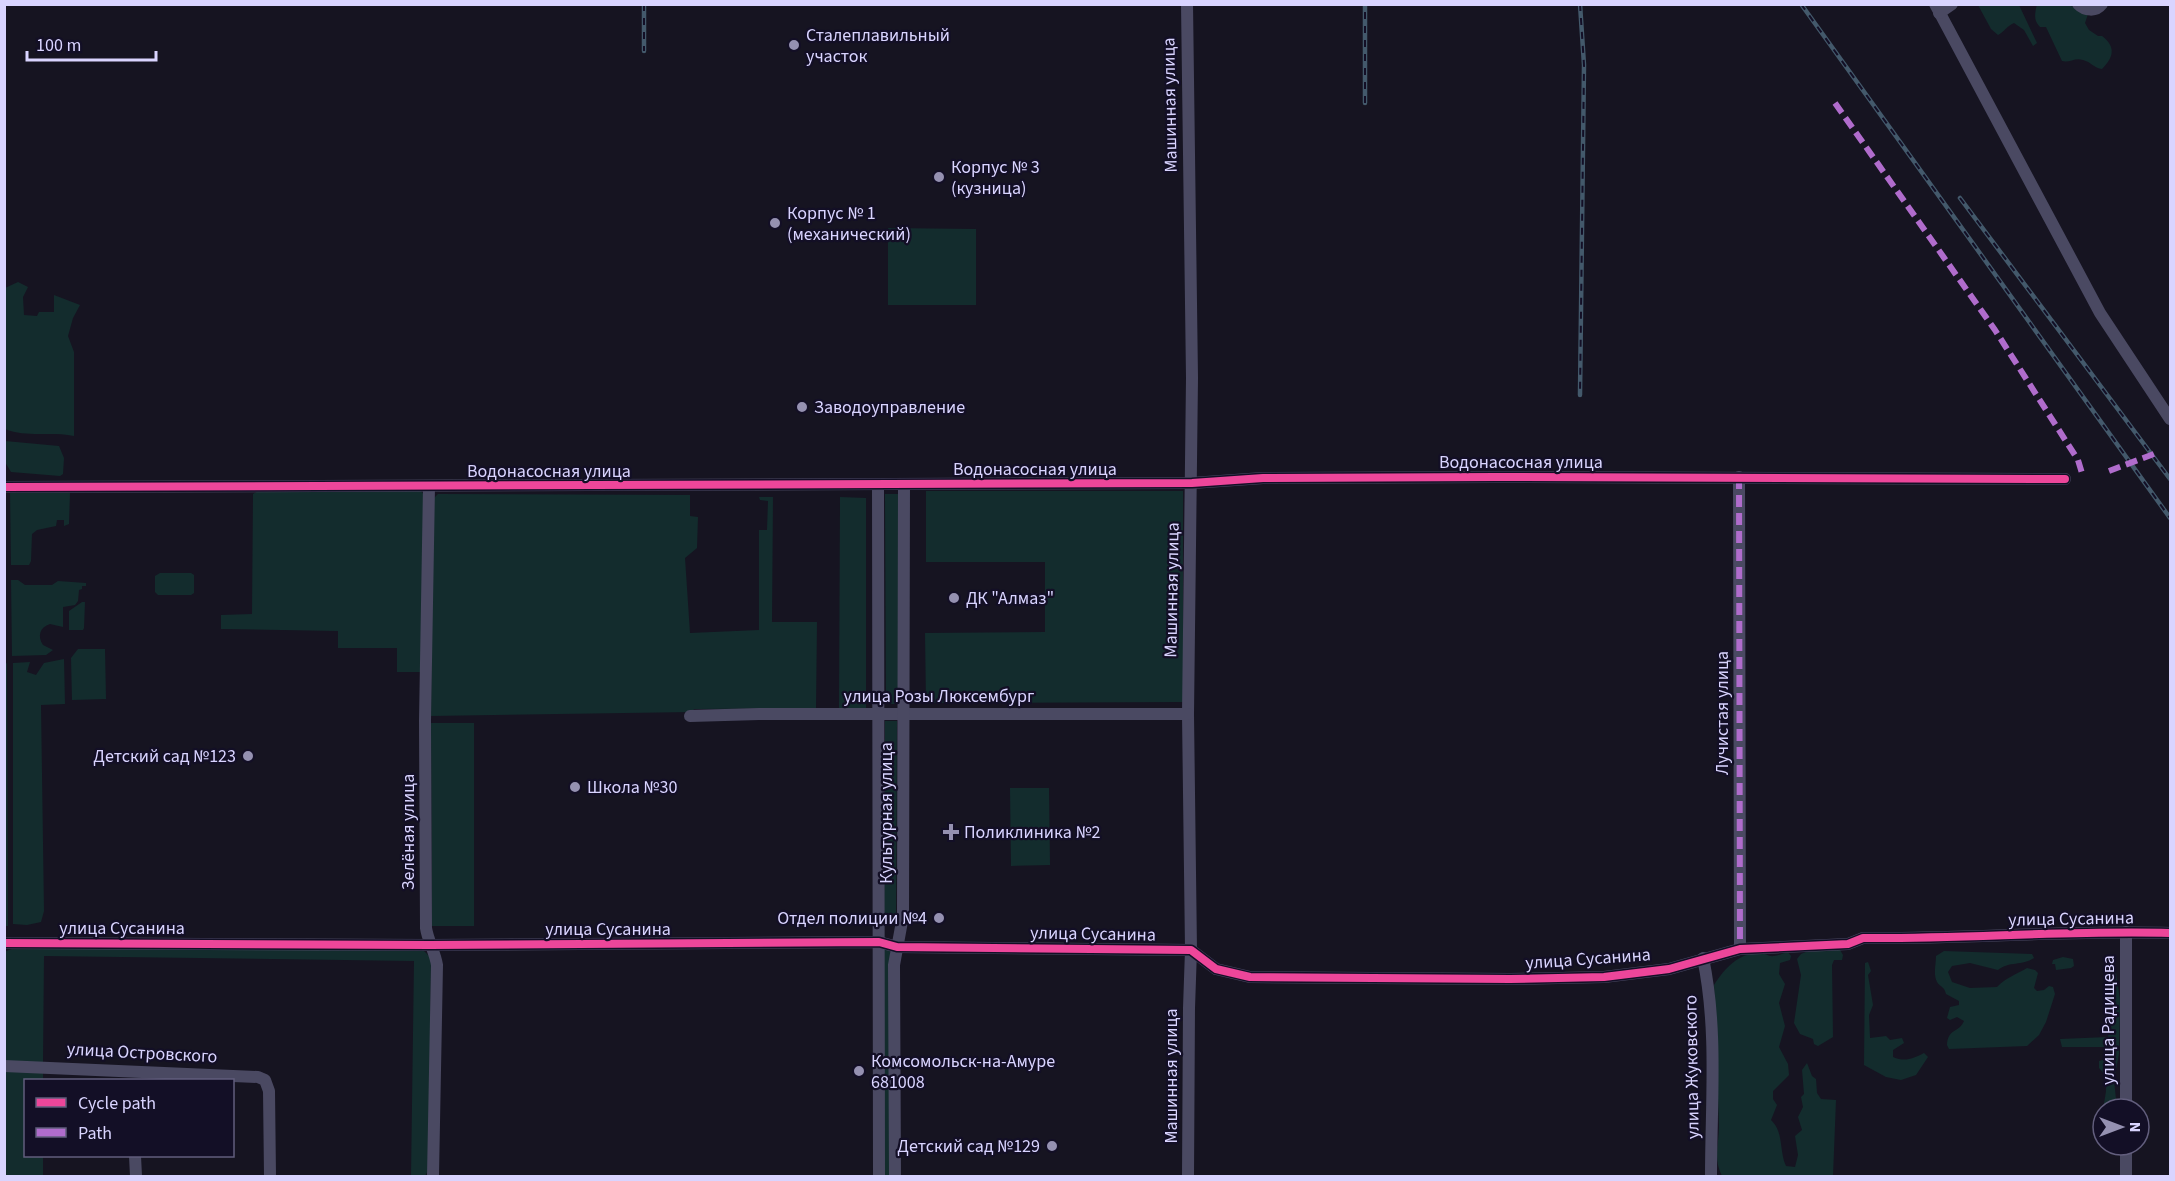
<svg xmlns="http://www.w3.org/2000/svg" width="2175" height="1181" font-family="'Source Sans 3',sans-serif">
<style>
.green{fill:#132c2d}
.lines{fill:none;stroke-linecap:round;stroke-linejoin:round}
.minor{stroke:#4a4962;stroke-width:12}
.rail-casing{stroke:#43596b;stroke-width:4.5}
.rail{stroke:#130f26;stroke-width:2;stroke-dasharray:7;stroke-linecap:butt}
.quiet{stroke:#b06ccc;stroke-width:6;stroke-dasharray:12 6;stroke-linecap:butt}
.cycleway-casing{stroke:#130f26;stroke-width:11}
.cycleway{stroke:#ed469a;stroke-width:8}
.poi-dot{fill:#9591b1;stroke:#130f26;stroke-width:2}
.labels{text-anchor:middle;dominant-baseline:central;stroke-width:4.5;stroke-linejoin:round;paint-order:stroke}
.poi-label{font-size:18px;fill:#d9d4ff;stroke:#130f26;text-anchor:start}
.street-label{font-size:18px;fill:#d9d4ff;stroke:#130f26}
</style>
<rect width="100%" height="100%" fill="#161421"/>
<g class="green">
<path d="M2037 4 2069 5 2088 14 2085 23 2089 30 2098 36H2102C2116 47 2114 57 2102 69 2094 68 2091 62 2083 60 2075 57 2070 63 2062 61L2046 27H2040C2033 20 2035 13 2037 4Z"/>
<path d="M1978 5H2019L2037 43 2033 46 2024 30 2014 23C2007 26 2004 32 1998 35L1991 29Z"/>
<polygon points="888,228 976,229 976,305 888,305"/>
<path d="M18 282 28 287 23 297 24 315 37 316 39 312H54V295L80 305 73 318 68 336 74 352V436C51 431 27 438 5 429V288Z"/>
<polygon points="5,441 59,446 64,458 63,474 60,476 11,472 5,462"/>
<polygon points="260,490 421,491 426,498 422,672 397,672 397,648 338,648 338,631 221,629 221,615 252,614 253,494"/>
<polygon points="10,491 66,492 70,493 69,524 64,526 64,520 57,520 56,526 37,530 32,534 31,561 29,565 11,565"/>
<polygon points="926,491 1183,491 1183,702 926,703 925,633 1045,632 1045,562 926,562"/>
<polygon points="438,494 690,495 690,516 698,517 697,548 685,558 690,633 759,630 759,530 767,530 768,501 760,500 759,497 773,497 772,622 817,622 816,708 697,709 694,709 692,712 431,716 433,499"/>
<polygon points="885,494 898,494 898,704 886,704"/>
<polygon points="840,497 866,498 866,709 839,709"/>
<polygon points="160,573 191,573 194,575 194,593 191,595 158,595 155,592 155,576"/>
<path d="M11 580H18L25 585H52L58 581 86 583V586H82V589L79 590 78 601 75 605 63 607V627L50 624C40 627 37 636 43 645L53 650 46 655 12 656Z"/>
<polygon points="82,602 85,602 84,628 83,630 69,630 69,611"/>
<polygon points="78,649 105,649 106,699 72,700 71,658"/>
<polygon points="64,659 65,704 41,705 44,911 41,922 27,925 13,924 13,663 30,662 27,672 36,675 44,663"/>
<polygon points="7,663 8,926 5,926 4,665"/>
<polygon points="885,721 897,721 896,923 884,923"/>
<polygon points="431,723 474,723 474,926 432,926"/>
<polygon points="1010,788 1049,788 1050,865 1011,866"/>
<polygon points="14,948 423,950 431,958 429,1169 425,1176 411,1176 414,961 44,956 43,1063 4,1061 4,952"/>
<polygon points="883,949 890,949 890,1176 882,1176"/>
<polygon points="1810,950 1840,950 1843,955 1842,960 1834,960 1832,965 1833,1037 1818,1046 1814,1044 1813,1039 1800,1034 1794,1023 1801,975 1797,959 1801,954"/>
<path d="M1944 951 2032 954 2034 958C2022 966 2009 961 1998 970L1970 963 1952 966 1948 972 1952 982 1970 988 1997 987C2007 977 2015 975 2027 968L2035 970 2038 973 2034 988 2037 991 2044 990 2049 986 2053 987 2055 994 2046 1022 2039 1035 2027 1046 1949 1049 1947 1045C1948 1028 1959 1033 1964 1021L1957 1017 1950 1020 1947 1018 1950 1007 1959 1005V1001L1946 994C1944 986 1941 988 1937 982 1933 974 1936 964 1936 956Z"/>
<path d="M1788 952 1791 956 1790 960 1780 963 1779 974 1785 984 1779 1003 1785 1026 1779 1047 1788 1064 1789 1075 1773 1091V1099L1777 1105 1771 1120C1784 1132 1779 1151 1786 1166L1795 1167 1798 1155 1795 1136 1802 1130 1798 1117 1803 1107 1801 1097 1804 1094 1802 1070 1807 1063 1812 1076 1816 1079 1817 1093 1821 1099 1836 1100 1833 1176H1722C1713 1159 1719 1144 1719 1126 1717 1079 1716 1032 1714 985 1725 968 1738 953 1760 953 1765 953 1769 957 1774 956 1778 956 1783 953 1788 952Z"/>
<polygon points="2063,957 2073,959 2074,966 2071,968 2056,970 2055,964 2052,964 2053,960"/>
<path d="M1868 962 1871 971 1868 975 1873 1005 1869 1015 1870 1038 1886 1036 1890 1040 1902 1038 1904 1043 1893 1050V1057C1905 1062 1912 1059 1924 1053L1928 1057 1916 1075 1901 1080 1886 1077 1864 1065 1865 963Z"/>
<path d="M2111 972H2116L2120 1000 2119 1054 2114 1080 2117 1109H2103C2105 1095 2111 1079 2099 1068V1061L2106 1059 2110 1051 2107 1047H2062L2060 1039 2108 1037 2110 1024 2109 974Z"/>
<polygon points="5,1069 43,1069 43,1080 26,1080 26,1156 43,1156 43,1176 5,1176"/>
</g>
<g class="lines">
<g class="minor">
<polyline points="1187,4 1192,378 1188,714 1191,950 1189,1008 1188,1176"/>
<polyline points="1935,4 2100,313 2170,419"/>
<path d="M2078 4C2085 11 2096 12 2102 4"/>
<polyline points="1939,13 1952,4"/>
<polyline points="1739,477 1740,949"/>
<polyline points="878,484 879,1176"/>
<path d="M429 486 425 721 426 928C428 941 435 952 437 965L433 1176"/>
<polyline points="4,487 1192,483 1263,478 1495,477 2065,479"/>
<polyline points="690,716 759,714 1188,714"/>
<path d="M4 943 430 945 879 942 897 947 1191 950 1216 969 1250 977 1510 979 1604 977 1669 969 1740 949 1848 944 1863 938C1966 939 2068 930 2170 933"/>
<path d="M1703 958C1718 1029 1711 1104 1711 1176"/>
<polyline points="4,1066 258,1077 265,1080 269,1091 270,1176"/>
<polyline points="2126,1109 2126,932"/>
<polyline points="2126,1145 2126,1176"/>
<polyline points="135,1156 136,1176"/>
<polyline points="895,1176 894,965 903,916 904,484"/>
</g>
<defs>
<g id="rail">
<polyline points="644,4 644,51"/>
<polyline points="1580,4 1584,65 1580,395"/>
<polyline points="1801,4 2170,518"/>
<polyline points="1365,103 1365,4"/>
<polyline points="1960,198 2170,479"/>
</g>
</defs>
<use href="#rail" class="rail-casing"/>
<use href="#rail" class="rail"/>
<g class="quiet">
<polyline points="1835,103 1995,330 2078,460 2082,473"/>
<polyline points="2109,471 2159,452"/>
<polyline points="1739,477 1740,949"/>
</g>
<defs>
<g id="cycleway">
<polyline points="4,487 1192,483 1263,478 1495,477 2065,479"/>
<path d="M4 943 430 945 879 942 897 947 1191 950 1216 969 1250 977 1510 979 1604 977 1669 969 1740 949 1848 944 1863 938C1966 939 2068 930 2170 933"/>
</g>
</defs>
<use href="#cycleway" class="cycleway-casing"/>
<use href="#cycleway" class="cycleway"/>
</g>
<g class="poi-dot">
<circle cx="794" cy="45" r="6"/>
<circle cx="939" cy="177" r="6"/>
<circle cx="775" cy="223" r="6"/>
<circle cx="802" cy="407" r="6"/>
<circle cx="954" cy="598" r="6"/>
<circle cx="248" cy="756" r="6"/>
<circle cx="575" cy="787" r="6"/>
<path d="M948 823h6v6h6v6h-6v6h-6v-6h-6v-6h6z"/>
<circle cx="939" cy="918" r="6"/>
<circle cx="859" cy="1071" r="6"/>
<circle cx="1052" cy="1146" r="6"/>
</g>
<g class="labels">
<g class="poi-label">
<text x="806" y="35">Сталеплавильный<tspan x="806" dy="21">участок</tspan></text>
<text x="951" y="167">Корпус № 3<tspan x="951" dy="21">(кузница)</tspan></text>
<text x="787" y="213">Корпус № 1<tspan x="787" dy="21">(механический)</tspan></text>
<text x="814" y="407">Заводоуправление</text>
<text x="966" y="598">ДК "Алмаз"</text>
<text x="236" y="756" text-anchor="end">Детский сад №123</text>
<text x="587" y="787">Школа №30</text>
<text x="964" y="832">Поликлиника №2</text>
<text x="927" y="918" text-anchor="end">Отдел полиции №4</text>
<text x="871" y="1061">Комсомольск-на-Амуре<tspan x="871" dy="21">681008</tspan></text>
<text x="1040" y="1146" text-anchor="end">Детский сад №129</text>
</g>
<g class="street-label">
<text transform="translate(1170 105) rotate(-91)">Машинная улица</text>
<text x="1521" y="462">Водонасосная улица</text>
<text x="1035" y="469">Водонасосная улица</text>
<text x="549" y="471">Водонасосная улица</text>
<text transform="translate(1172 590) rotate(-89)">Машинная улица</text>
<text x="939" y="696">улица Розы Люксембург</text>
<text transform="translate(1722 713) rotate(-90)">Лучистая улица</text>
<text transform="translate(886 813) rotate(-90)">Культурная улица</text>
<text transform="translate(408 832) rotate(-90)">Зелёная улица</text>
<text transform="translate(2071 919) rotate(-1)">улица Сусанина</text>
<text x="122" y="928">улица Сусанина</text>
<text x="608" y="929">улица Сусанина</text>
<text transform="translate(1093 934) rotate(1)">улица Сусанина</text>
<text transform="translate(1588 959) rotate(-4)">улица Сусанина</text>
<text transform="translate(2108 1020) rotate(-90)">улица Радищева</text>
<text transform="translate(142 1053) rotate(3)">улица Островского</text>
<text transform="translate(1692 1067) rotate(-91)">улица Жуковского</text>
<text transform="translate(1171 1076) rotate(-90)">Машинная улица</text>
</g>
</g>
<rect width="2175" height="1181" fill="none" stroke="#d9d4ff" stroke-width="12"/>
<rect x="24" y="1079" width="210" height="78" fill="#130f26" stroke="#625e7d" stroke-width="1.5"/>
<rect x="36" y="1098" width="30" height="9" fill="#ed469a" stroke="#625e7d" stroke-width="1.5"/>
<text x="78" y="1109" font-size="18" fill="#d9d4ff">Cycle path</text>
<rect x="36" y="1128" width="30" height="9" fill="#b06ccc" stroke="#625e7d" stroke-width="1.5"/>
<text x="78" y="1139" font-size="18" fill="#d9d4ff">Path</text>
<g transform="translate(2121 1127) rotate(90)"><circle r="28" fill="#130f26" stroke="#625e7d" stroke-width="1.5"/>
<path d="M0-4.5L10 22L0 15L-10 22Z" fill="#9591b1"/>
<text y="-9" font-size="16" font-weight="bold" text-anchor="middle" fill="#d9d4ff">N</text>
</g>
<path d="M27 51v9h129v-9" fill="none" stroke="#d9d4ff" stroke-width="3"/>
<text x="36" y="51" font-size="18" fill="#d9d4ff" stroke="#130f26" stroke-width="4.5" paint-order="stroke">100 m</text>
</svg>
